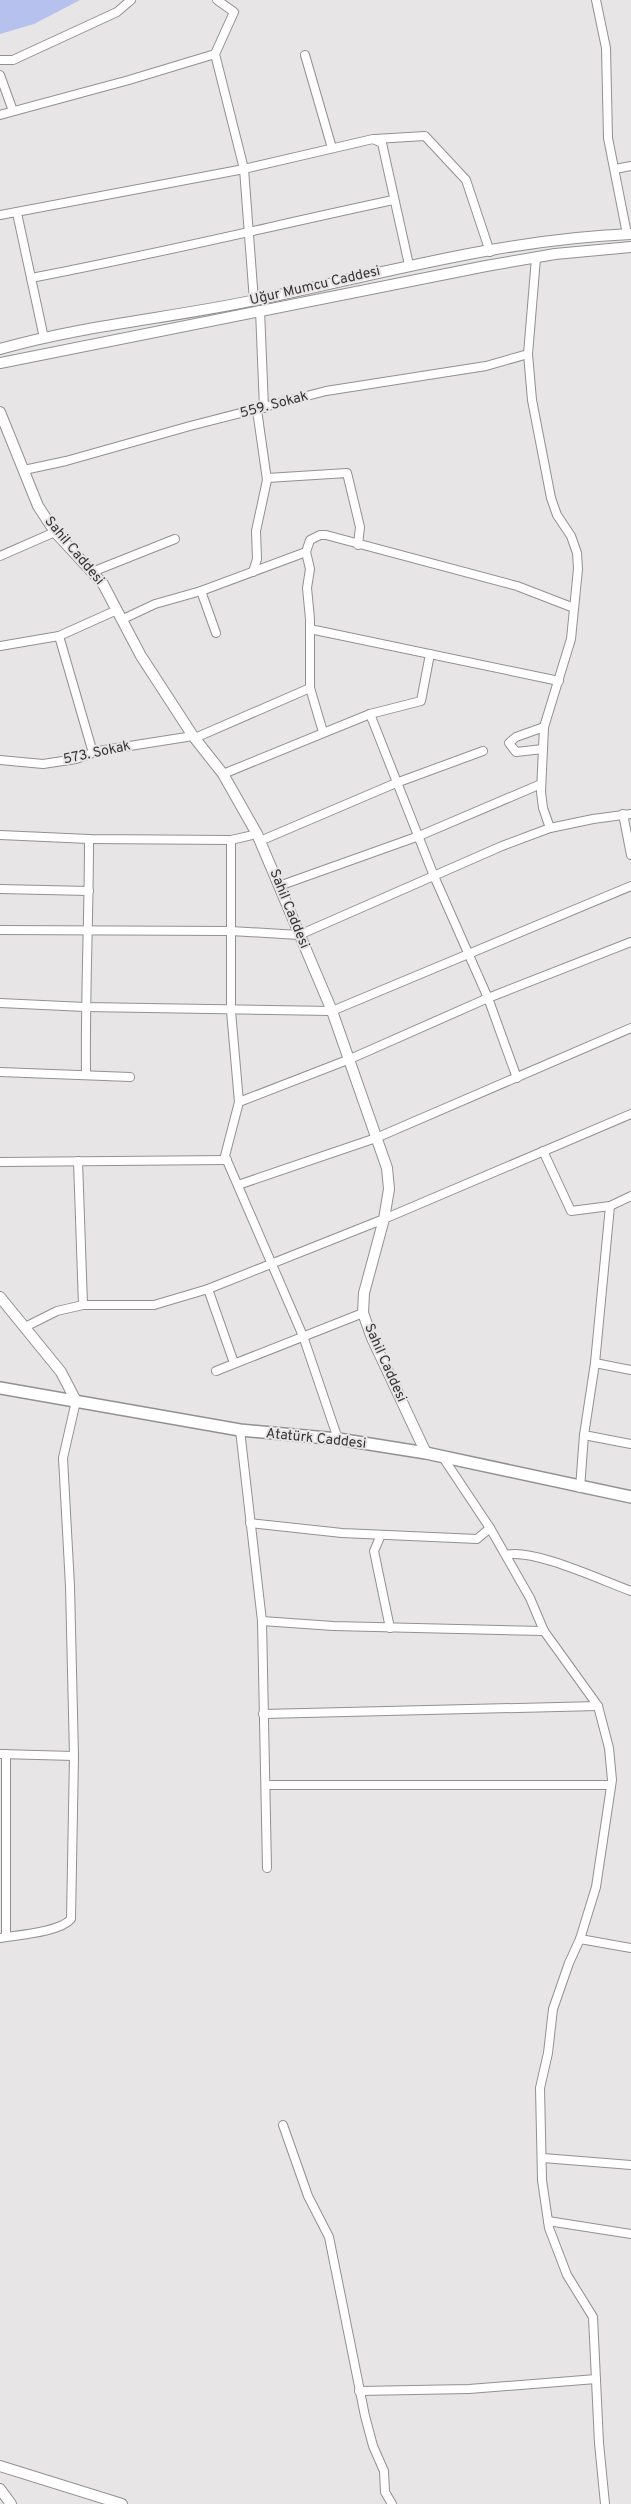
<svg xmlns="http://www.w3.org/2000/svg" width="631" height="2504" font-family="Overpass,sans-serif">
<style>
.water{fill:#b6c2ed}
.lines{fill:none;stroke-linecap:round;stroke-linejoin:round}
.minor-casing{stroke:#939092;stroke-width:10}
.tertiary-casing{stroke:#939092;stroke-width:12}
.secondary-casing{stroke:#939092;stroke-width:14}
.minor{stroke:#fff;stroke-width:8}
.tertiary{stroke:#fff;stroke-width:10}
.secondary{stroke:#fff;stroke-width:11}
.labels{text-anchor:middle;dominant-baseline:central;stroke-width:4;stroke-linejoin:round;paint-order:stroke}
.street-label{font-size:14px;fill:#363435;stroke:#e8e5e7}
</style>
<rect width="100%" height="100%" fill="#e8e5e7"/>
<polygon class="water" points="0,0 80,0 34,24 0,34"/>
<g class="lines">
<defs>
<g id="minor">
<polyline points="217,0 234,12 215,54 244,169 254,301"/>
<polyline points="596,0 606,48 608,138 627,234"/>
<polyline points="305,55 332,148"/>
<polyline points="0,60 13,60 117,12 131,0"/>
<polyline points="0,75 13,111"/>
<polyline points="0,115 129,80 215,54"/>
<polyline points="375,139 425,136 466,180 490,252"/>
<polyline points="615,169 631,166"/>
<polyline points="17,213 44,338"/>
<polyline points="0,215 244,169 373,139 382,143 409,265"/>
<polyline points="536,258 528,354 532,400 551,498 557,515 571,536 577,553 578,569 571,639 544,727 541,792 543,808 550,828"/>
<path d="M31 278C152 255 272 226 393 200"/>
<polyline points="260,310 264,408"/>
<polyline points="24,470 66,461 190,426 326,391 486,366 528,354"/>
<polyline points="267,478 347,473 360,527 358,545"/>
<polyline points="0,556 55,532"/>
<polyline points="92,572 175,539"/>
<polyline points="253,572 257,559 256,531 267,480 257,410"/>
<polyline points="201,591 216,633"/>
<polyline points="123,619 155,604 201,591 306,552"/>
<polyline points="310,629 559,681"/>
<polyline points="59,636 93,753"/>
<polyline points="0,646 59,636 117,610"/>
<polyline points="370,714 434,876 488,998 517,1078"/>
<polyline points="323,732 310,688 310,619 307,588 310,569 306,552 310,540 320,535 326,535 517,586 574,608"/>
<polyline points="195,738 310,688"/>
<polyline points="543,749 516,752 509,743 516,737 544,727"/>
<polyline points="0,760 43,764 76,759 98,751 193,736"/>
<polyline points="223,774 370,714 421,701 430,654"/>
<polyline points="623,814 631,855"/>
<polyline points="0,835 89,839 231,840 257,834"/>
<polyline points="231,840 231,1011 239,1102 225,1156 303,1336 338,1439"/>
<polyline points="260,841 396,783 483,751"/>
<polyline points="279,886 419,836 541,784"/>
<polyline points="0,889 89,891"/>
<polyline points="0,930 231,931 299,935 502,846 550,828 593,819 631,814"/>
<polyline points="0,1003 85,1007 332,1011 631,886"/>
<polyline points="0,1072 130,1077"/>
<path d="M86 1075C85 996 89 918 89 839"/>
<polyline points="239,1102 350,1059 488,998 631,942"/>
<polyline points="543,1151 571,1211 610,1206 631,1196"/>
<polyline points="78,1161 83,1305"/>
<polyline points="0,1162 227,1160"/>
<polyline points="238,1185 376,1138 631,1028"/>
<polyline points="208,1289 234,1363"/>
<polyline points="25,1327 57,1311 83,1305 154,1305 208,1289 384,1219 631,1114"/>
<polyline points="595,1363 631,1370"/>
<polyline points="216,1371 363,1313"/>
<polyline points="240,1430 262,1621 267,1868"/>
<polyline points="584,1435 631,1444"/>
<polyline points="442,1456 490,1528 530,1598 544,1631 598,1706 609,1748 612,1780 596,1887 580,1939 569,1963 553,2009 548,2053 540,2088 542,2180 549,2228 567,2275 593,2317 599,2443 605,2504"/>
<polyline points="580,1488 584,1435 595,1363 610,1206"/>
<polyline points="250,1523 342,1533 477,1539 490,1528"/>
<polyline points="381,1535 374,1551 390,1628"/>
<path d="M506 1555C533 1548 603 1581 631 1591"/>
<polyline points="262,1621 333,1626 544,1631"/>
<polyline points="263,1714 598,1706"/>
<polyline points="0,1754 74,1756"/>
<polyline points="6,1754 6,1937"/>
<polyline points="267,1785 611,1785"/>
<path d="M0 1938C18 1935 60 1932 71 1919L74 1756 70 1586 63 1458 76 1401"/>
<polyline points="580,1939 631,1948"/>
<polyline points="283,2125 308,2196 329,2237 365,2416 373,2446 384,2471 385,2492 392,2504"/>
<polyline points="543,2158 631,2165"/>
<polyline points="548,2221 631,2234"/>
<polyline points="359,2391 469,2389 596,2379"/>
</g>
<g id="tertiary">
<path d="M0 349C84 325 171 318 256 300 380 274 504 239 631 234"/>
<polyline points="0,363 486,266 555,254 631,247"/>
<polyline points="0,412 38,506 55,532 103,584 141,656 193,736 223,774 257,834 332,1011 387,1168 389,1189 384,1219 364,1293 363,1313 372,1338 426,1453"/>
<polyline points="0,1297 61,1372 76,1401"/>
<polyline points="0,2466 122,2504"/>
<polyline points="0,2489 11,2504"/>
</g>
<polyline id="secondary" points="0,1388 240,1430 338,1439 426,1453 631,1497"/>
</defs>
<use href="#minor" class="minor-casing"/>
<use href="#tertiary" class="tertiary-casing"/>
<use href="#secondary" class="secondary-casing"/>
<use href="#minor" class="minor"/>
<use href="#tertiary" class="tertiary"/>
<use href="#secondary" class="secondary"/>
</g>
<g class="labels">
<g class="street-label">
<text transform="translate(315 286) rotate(-13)">Uğur Mumcu Caddesi</text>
<text transform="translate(274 405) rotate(-15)">559. Sokak</text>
<text transform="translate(74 551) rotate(50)">Sahil Caddesi</text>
<text transform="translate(97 753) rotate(-12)">573. Sokak</text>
<text transform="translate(289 909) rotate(68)">Sahil Caddesi</text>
<text transform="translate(385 1363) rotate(66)">Sahil Caddesi</text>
<text transform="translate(316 1439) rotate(6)">Atatürk Caddesi</text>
</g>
</g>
</svg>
